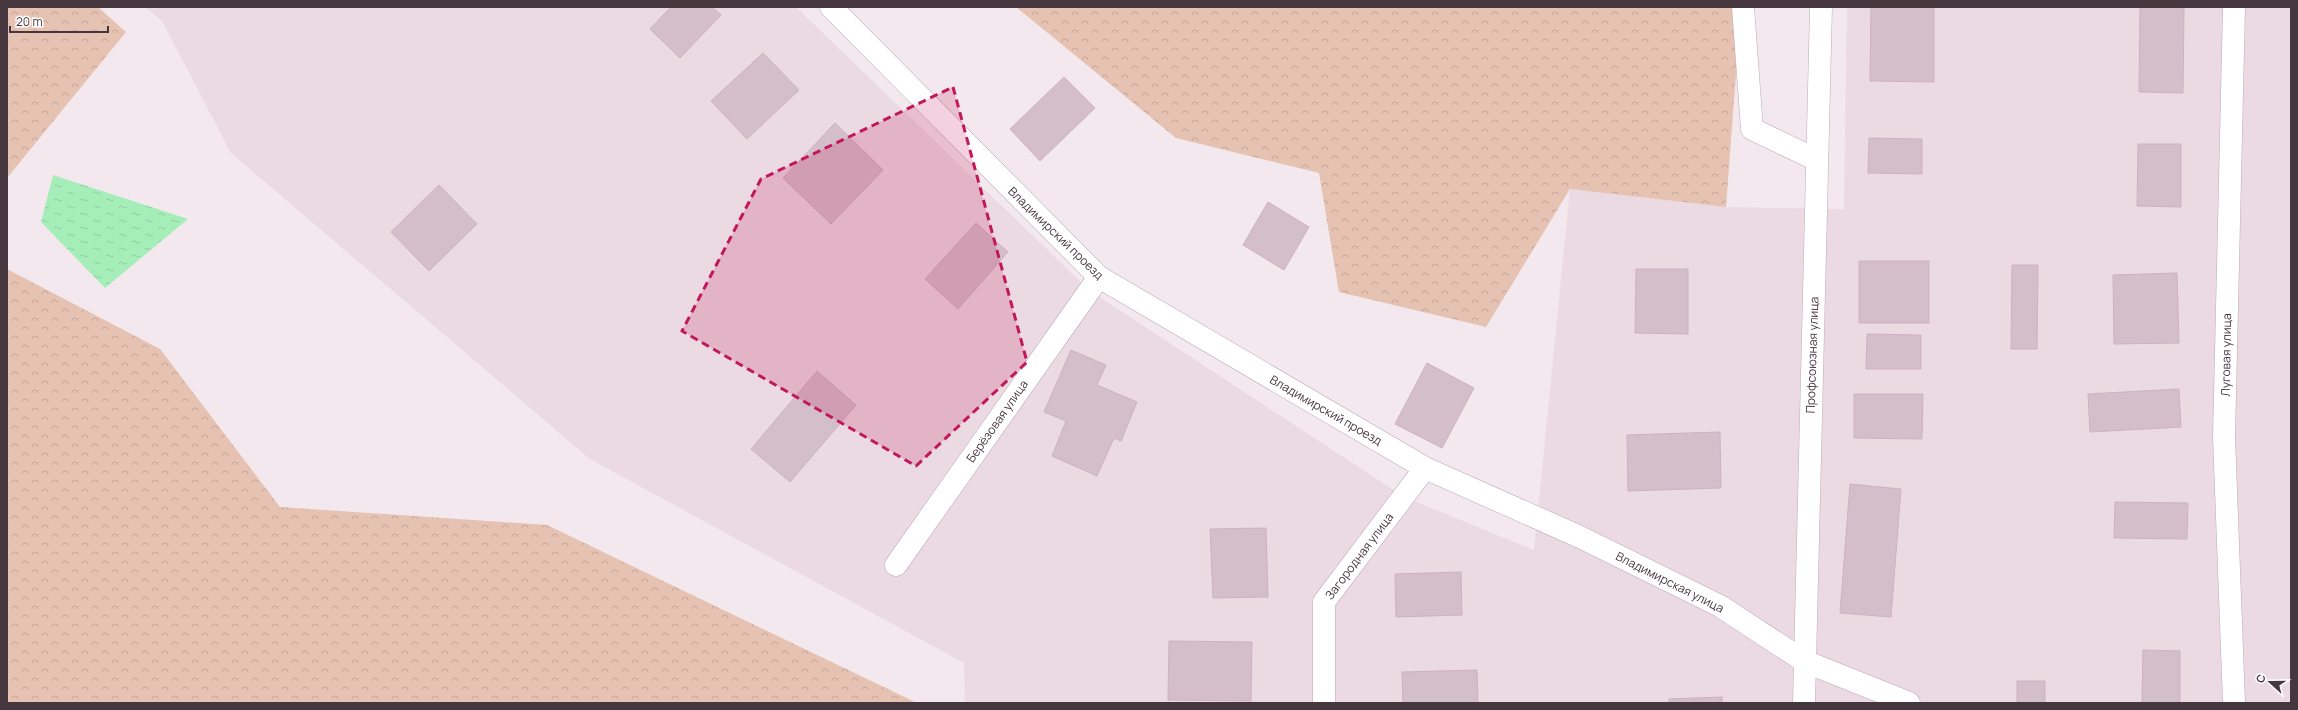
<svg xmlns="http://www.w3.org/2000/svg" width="2298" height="710" font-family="Manrope,sans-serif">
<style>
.residential{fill:#ebdae2}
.forest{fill:url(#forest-crowns)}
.water{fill:url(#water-ripples)}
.building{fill:#d4beca;stroke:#cfb1c1}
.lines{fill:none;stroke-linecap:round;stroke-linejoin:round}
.minor-casing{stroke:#beabb5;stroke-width:23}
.minor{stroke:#fff;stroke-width:22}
.marked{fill:#c2185b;fill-opacity:0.2;stroke:#c2185b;stroke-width:3;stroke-dasharray:8 5;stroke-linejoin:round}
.labels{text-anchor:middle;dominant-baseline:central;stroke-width:3.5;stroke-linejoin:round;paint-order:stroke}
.street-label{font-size:12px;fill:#46373f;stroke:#fff}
</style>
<defs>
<pattern id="forest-crowns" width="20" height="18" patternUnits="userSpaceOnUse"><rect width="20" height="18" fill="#e6c2b2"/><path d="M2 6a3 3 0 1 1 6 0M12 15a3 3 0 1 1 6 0" fill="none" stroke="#c7a79a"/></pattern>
<pattern id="water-ripples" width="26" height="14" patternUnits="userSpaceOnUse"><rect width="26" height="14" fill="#a6eeb9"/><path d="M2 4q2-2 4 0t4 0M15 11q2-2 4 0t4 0" fill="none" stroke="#90cda0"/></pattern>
</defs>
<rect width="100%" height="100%" fill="#f3e8ed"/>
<polygon class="residential" points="145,7 796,7 1089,290 1404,497 1534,550 1570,189 1726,207 1844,209 1847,7 2291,7 2291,703 965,703 964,663 590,459 231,153 162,21"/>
<g class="forest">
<polygon points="7,7 98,7 126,32 7,178"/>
<polygon points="1016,7 1741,7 1726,207 1570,189 1486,327 1339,292 1319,173 1176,138"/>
<polygon points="7,269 160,349 280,507 547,525 917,703 7,703"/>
</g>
<polygon class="water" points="53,175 188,219 105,288 41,222"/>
<g class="building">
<polygon points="671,7 712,7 721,15 680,58 650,29"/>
<polygon points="1871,7 1934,7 1934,82 1870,81"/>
<polygon points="2140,7 2184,7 2183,93 2139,92"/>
<polygon points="763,53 799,90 747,139 711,101"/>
<polygon points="1064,77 1095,108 1040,161 1010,129"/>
<polygon points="835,123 883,170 831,224 783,178"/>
<polygon points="1869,138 1922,139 1922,174 1868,173"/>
<polygon points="2138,144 2181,144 2181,207 2137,206"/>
<polygon points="439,185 477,224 429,271 391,232"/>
<polygon points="1268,202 1309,227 1284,270 1243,245"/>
<polygon points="976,223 1008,252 958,309 925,279"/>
<rect x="1859" y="261" width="70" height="62"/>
<polygon points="2012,265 2038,265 2037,349 2011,349"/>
<polygon points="1636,269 1688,269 1688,334 1635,333"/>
<polygon points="2177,273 2179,343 2114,344 2113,275"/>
<polygon points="1867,334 1921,335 1921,369 1866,369"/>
<polygon points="1071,350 1106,365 1097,385 1137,402 1121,441 1114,438 1097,476 1052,456 1066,421 1044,412"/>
<polygon points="1427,363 1474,388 1442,448 1395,424"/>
<polygon points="817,371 856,405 790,482 751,449"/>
<polygon points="2179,389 2181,427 2090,432 2088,394"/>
<polygon points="1854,394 1923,394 1922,439 1854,438"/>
<polygon points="1720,432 1721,488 1628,491 1627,435"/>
<polygon points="1850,484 1901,489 1891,617 1840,613"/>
<polygon points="2115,502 2188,503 2187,539 2114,538"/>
<polygon points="1266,528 1268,597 1213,598 1210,529"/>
<polygon points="1461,572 1462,615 1396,617 1395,574"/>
<polygon points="1169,641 1252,642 1251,701 1168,700"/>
<polygon points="2143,650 2180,651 2180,703 2142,703"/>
<polygon points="1477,670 1478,703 1403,703 1402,672"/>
<rect x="2017" y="681" width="28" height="22"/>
<polygon points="1722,697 1722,703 1669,703 1669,699"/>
</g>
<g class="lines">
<defs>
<g id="minor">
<polyline points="831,7 1099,277 1425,468 1580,537 1720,606 1804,661 1909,703"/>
<polyline points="1743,7 1752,129 1817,160"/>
<polyline points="2234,7 2224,437 2234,703"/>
<polyline points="896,565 1099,277"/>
<polyline points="1324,703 1324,602 1425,468"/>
<polyline points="1804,703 1821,7"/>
</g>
</defs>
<use href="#minor" class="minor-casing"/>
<use href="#minor" class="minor"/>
</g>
<path class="marked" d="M953 87 1027 362 916 466 682 331 761 179Z"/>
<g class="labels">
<g class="street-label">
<text transform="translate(1056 233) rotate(44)">Владимирский проезд</text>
<text transform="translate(1812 355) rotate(-88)">Профсоюзная улица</text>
<text transform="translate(2226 355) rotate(-89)">Луговая улица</text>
<text transform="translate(1326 410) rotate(30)">Владимирский проезд</text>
<text transform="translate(997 421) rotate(-55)">Берёзовая улица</text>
<text transform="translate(1359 556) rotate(-53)">Загородная улица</text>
<text transform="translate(1670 582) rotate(27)">Владимирская улица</text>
</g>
</g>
<rect width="2298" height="710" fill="none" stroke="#46373f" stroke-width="16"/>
<g transform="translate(2270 682) rotate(291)" stroke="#ffffff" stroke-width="3" paint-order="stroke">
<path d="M0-3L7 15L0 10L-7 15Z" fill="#46373f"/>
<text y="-6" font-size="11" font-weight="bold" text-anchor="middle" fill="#46373f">С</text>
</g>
<path d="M10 26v6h98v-6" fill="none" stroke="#46373f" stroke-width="2"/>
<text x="16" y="26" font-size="12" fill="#46373f" stroke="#ffffff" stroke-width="3" paint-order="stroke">20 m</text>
</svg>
